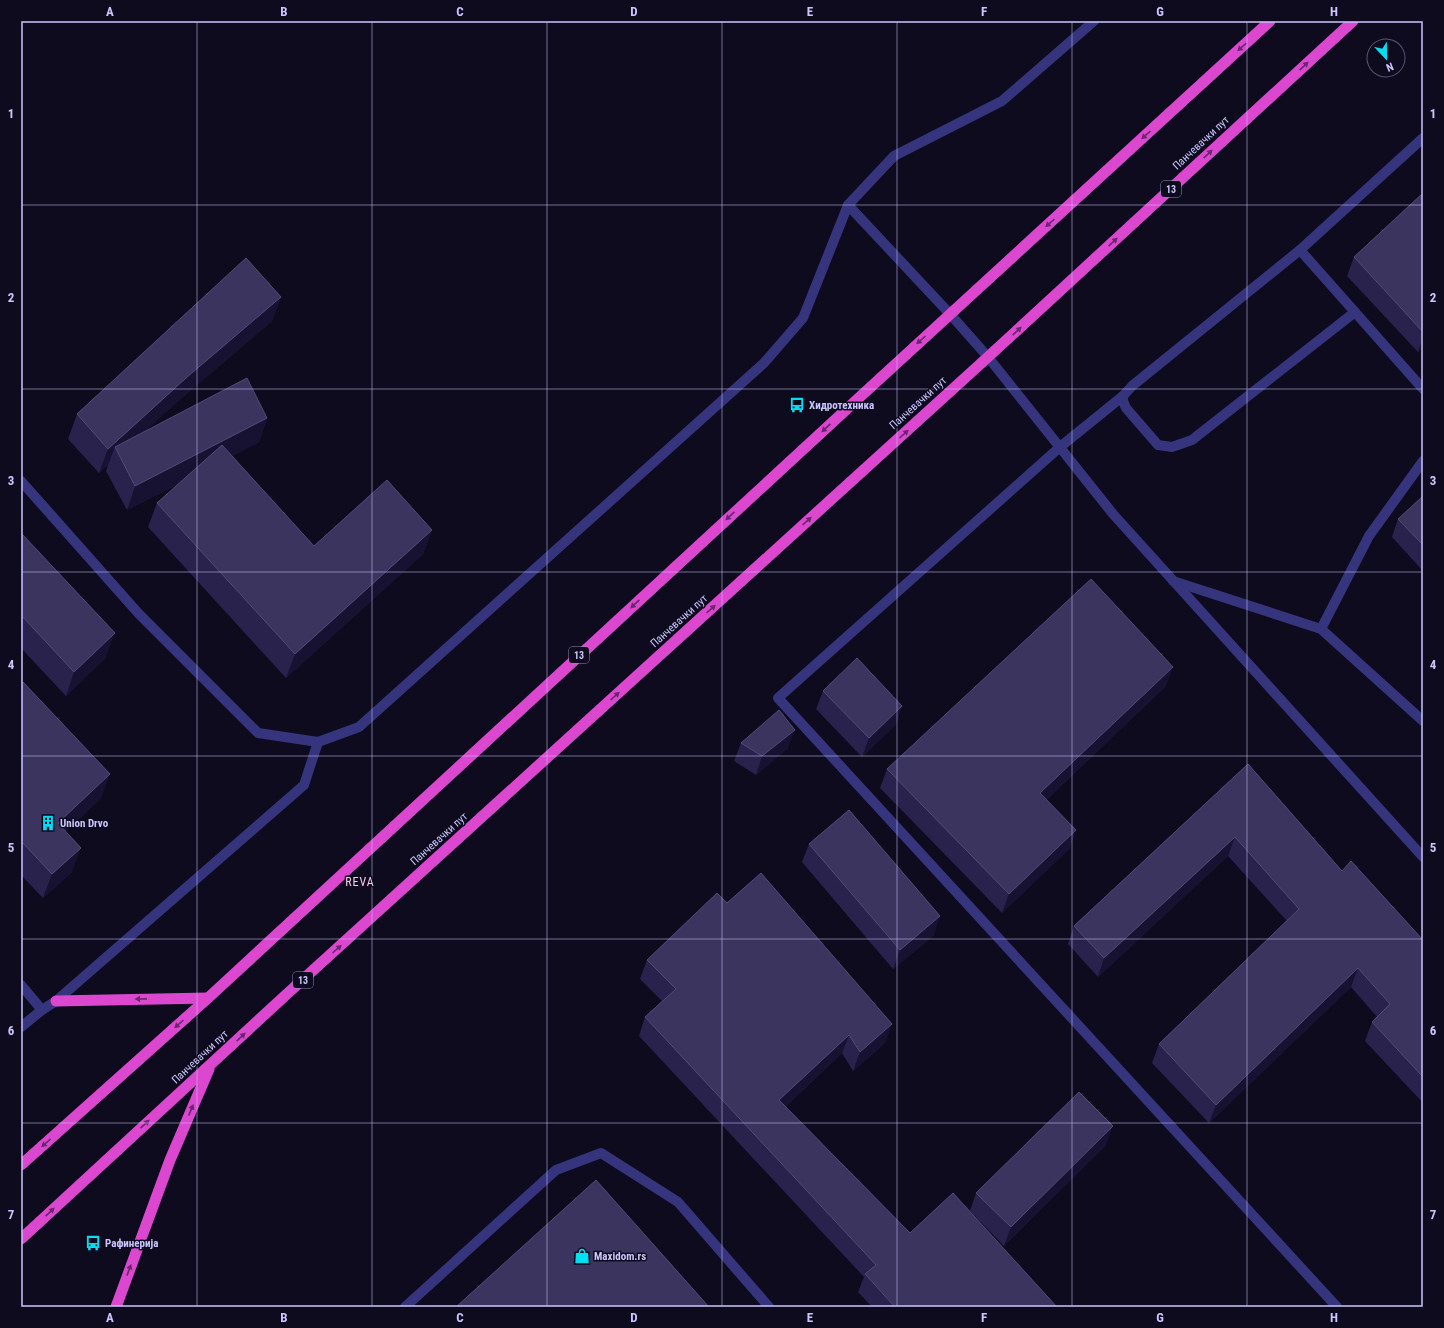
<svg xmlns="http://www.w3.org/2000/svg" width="1444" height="1328" font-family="'Roboto Condensed',sans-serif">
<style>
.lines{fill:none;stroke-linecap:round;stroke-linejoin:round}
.service{stroke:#35347d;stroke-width:10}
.minor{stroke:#35347d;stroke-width:10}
.trunk{stroke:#dc47d0;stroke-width:11}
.wall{fill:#29224c}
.shaded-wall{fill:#171231}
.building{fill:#3b345f;stroke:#514b78}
.oneway{fill:#6a266e}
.grid{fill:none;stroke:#cbc6ff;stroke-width:1;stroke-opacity:0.55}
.labels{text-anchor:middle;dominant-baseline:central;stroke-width:3;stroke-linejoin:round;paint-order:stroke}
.shield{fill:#0d0b1d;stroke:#928ebb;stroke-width:1}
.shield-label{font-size:10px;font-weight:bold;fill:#cbc6ff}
.street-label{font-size:11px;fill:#cbc6ff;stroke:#0d0b1d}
.poi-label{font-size:11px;font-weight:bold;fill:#cbc6ff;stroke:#0d0b1d;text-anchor:start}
.neighbourhood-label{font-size:12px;letter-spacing:1px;fill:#ffc8ec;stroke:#0d0b1d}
.neatline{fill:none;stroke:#cbc6ff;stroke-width:1.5}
.grid-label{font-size:13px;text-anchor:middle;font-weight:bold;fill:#cbc6ff}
</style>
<rect width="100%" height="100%" fill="#0d0b1d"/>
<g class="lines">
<g class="service">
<polyline points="1423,138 1300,250 1423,389"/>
<polyline points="1300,250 1132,386 1123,396 1123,401 1126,408 1158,445 1172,447 1192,440 1355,312"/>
<polyline points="1123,396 1060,447 778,698 1337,1307"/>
<polyline points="1173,581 1321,629 1423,721"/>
<polyline points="1321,629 1369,536 1423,461"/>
<polyline points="21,985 42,1010"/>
<polyline points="21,1027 42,1010 56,1001 304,785 318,742"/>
<polyline points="405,1307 556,1170 601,1153 678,1202 769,1307"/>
</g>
<g class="minor">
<polyline points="848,205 950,314 988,357 1113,514 1423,857"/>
<polyline points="21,481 139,614 258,733 318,742 359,727 764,363 803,318 848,205 894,156 1002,101 1094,21"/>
</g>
<g class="trunk">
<polyline points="56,1001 208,998"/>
<polyline points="21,1165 208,998 862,395 1270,21"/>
<polyline points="21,1239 288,993 988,357 1353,21"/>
<polyline points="116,1307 170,1160 209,1069"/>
</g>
</g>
<g class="wall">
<polygon points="1423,193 1423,347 1418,352 1347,276 1354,257"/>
<polygon points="281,297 272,321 177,402 145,431 267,418 259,442 232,456 314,546 432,530 423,554 286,678 148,527 157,503 180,483 127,510 106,471 108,465 99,473 68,439 77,414"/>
<polygon points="1423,496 1423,571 1392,537 1398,519"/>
<polygon points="21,533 106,657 66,696 21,648"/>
<polygon points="21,683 101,798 65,832 72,872 43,898 21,875"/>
<polygon points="1166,686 1046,800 1076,830 1069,849 1002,913 880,788 887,769"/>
<polygon points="823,691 902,706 896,724 862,757 816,709"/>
<polygon points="741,743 788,748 756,775 734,761"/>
<polygon points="1248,764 1342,871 1423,940 1423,1103 1365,1041 1372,1022 1377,1017 1351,987 1209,1123 1152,1063 1159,1044 1287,921 1228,856 1098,977 1068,944 1074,926"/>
<polygon points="809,844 934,935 893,969 802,862"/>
<polygon points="727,903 886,1042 853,1071 842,1053 785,1107 910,1233 1057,1307 872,1307 858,1292 864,1277 639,1036 645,1017 662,1001 640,979 647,960"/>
<polygon points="1106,1145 1004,1246 970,1211 976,1193"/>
</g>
<g class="shaded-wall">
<polygon points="281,297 272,321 177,402 119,455 115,447 108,465 99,473 108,449 186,378"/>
<polygon points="1423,337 1423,347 1418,352"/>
<polygon points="267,418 259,442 127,510 135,486"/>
<polygon points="432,530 423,554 286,678 295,654"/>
<polygon points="115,633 106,657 66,696 74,672"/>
<polygon points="1173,667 1166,686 1033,812 1040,793"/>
<polygon points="902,706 896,724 862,757 869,738"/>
<polygon points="795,730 788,748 756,775 762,756"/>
<polygon points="110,774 101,798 49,847 58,823"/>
<polygon points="1076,830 1069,849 1002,913 1009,894"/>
<polygon points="1235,837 1228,856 1098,977 1104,958"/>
<polygon points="81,848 72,872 43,898 52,874"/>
<polygon points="940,916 934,935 893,969 900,950"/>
<polygon points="1358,968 1351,987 1209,1123 1216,1105"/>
<polygon points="892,1024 886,1042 853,1071 860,1052"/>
<polygon points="849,1035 842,1053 772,1119 779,1100"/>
<polygon points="1113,1126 1106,1145 1004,1246 1011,1227"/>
</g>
<g class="building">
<polygon points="1423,193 1423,332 1354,257"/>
<polygon points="246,258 281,297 186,378 108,449 77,414"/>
<polygon points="247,378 267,418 135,486 115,447"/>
<polygon points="222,445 314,546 387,480 432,530 295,654 157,503"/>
<polygon points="1423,496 1423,545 1398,519"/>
<polygon points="21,533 115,633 74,672 21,615"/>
<polygon points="1091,579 1173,667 1040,793 1076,830 1009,894 887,769"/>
<polygon points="857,658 902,706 869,738 823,691"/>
<polygon points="23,682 110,774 58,823 81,848 52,874 21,841 21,683"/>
<polygon points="779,710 795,730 762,756 741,743"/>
<polygon points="1248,764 1342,871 1351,861 1423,940 1423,1077 1372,1022 1390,1004 1358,968 1216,1105 1159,1044 1299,909 1235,837 1104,958 1074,926"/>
<polygon points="849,810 940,916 900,950 809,844"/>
<polygon points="761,873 892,1024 860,1052 849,1035 779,1100 910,1233 953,1193 1057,1307 895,1307 865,1274 876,1265 645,1017 676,989 647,960 717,893 727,903"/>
<polygon points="1079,1092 1113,1126 1011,1227 976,1193"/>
<polygon points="596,1180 709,1307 456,1307"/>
</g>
<defs><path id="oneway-solid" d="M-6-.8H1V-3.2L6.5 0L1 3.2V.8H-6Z"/></defs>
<g class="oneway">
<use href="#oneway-solid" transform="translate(1242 47) rotate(138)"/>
<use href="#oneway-solid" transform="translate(1304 66) rotate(-43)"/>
<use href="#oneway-solid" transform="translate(1146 135) rotate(138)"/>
<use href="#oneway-solid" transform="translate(1208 154) rotate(-43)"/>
<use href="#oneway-solid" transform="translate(1050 223) rotate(138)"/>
<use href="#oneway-solid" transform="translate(1113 242) rotate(-43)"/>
<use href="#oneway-solid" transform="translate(1017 331) rotate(-43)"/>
<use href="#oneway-solid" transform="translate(921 340) rotate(138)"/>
<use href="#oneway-solid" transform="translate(826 428) rotate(137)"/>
<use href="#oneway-solid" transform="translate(904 434) rotate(-42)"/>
<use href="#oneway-solid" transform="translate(730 516) rotate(137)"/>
<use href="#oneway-solid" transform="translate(807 521) rotate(-42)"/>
<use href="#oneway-solid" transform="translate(635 604) rotate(137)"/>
<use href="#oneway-solid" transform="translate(711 609) rotate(-42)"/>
<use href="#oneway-solid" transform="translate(615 696) rotate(-42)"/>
<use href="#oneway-solid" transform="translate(337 949) rotate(-42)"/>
<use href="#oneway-solid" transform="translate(141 999) rotate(179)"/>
<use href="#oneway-solid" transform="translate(179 1024) rotate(138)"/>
<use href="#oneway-solid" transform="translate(241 1037) rotate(-43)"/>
<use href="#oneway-solid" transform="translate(191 1110) rotate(-67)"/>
<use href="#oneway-solid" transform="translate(145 1124) rotate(-43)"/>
<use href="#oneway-solid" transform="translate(46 1143) rotate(138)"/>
<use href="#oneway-solid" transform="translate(50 1212) rotate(-43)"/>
<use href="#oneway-solid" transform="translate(129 1270) rotate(-70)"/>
</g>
<path class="grid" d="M197 21V1307M372 21V1307M547 21V1307M722 21V1307M897 21V1307M1072 21V1307M1247 21V1307M21 205H1423M21 389H1423M21 572H1423M21 756H1423M21 939H1423M21 1123H1423"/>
<defs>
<symbol id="bus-bare" viewBox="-9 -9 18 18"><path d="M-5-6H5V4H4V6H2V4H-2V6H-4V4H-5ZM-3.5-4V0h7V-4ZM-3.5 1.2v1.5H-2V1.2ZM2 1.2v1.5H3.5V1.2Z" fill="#00dff1" stroke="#0d0b1d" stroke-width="2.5" paint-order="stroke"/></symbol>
<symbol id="building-bare" viewBox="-9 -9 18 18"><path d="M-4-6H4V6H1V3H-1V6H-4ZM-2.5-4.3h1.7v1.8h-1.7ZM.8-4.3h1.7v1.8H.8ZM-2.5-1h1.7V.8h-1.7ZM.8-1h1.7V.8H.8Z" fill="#00dff1" stroke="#0d0b1d" stroke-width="2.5" paint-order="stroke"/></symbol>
<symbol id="shop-bare" viewBox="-9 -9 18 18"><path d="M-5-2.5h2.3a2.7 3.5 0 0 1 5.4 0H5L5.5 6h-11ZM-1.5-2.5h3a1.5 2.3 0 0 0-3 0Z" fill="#00dff1" stroke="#0d0b1d" stroke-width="2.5" paint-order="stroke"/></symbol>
</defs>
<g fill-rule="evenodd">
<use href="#bus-bare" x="786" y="394" width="22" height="22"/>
<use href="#building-bare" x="37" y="812" width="22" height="22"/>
<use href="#bus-bare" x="82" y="1232" width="22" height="22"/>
<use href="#shop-bare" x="571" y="1245" width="22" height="22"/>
</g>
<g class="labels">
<g class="shield">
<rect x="1161" y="181" width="20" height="16" rx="3"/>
<rect x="569" y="647" width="20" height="16" rx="3"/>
<rect x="293" y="972" width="20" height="16" rx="3"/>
</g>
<g class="shield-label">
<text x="1171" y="189">13</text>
<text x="579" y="655">13</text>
<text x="303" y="980">13</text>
</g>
<g class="street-label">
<text transform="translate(1201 143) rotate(-43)">Панчевачки пут</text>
<text transform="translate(918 403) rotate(-42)">Панчевачки пут</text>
<text transform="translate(679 621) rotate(-42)">Панчевачки пут</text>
<text transform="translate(439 839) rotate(-42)">Панчевачки пут</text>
<text transform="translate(200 1057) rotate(-43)">Панчевачки пут</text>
</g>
<g class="poi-label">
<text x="809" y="405">Хидротехника</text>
<text x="60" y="823">Union Drvo</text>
<text x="105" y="1243">Рафинерија</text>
<text x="594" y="1256">Maxidom.rs</text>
</g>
<g class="neighbourhood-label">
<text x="360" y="882">REVA</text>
</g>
</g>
<rect width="1444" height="1328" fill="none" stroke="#0d0b1d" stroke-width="44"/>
<g transform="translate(1386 58) rotate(158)"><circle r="19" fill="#0d0b1d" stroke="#595677"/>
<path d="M0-3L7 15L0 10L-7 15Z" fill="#00dff1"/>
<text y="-6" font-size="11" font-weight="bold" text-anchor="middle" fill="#cbc6ff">N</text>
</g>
<rect x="22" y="22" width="1400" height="1284" class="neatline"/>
<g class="grid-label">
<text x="110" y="16">A</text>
<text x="284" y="16">B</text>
<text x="460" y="16">C</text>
<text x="634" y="16">D</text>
<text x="810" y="16">E</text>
<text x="984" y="16">F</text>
<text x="1160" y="16">G</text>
<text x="1334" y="16">H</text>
<text x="11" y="118">1</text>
<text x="1433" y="118">1</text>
<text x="11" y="302">2</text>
<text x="1433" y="302">2</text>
<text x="11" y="485">3</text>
<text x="1433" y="485">3</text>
<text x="11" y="669">4</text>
<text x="1433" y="669">4</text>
<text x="11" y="852">5</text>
<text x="1433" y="852">5</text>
<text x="11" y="1035">6</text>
<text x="1433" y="1035">6</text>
<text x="11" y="1219">7</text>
<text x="1433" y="1219">7</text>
<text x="110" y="1322">A</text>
<text x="284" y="1322">B</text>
<text x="460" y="1322">C</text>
<text x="634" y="1322">D</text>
<text x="810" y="1322">E</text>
<text x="984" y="1322">F</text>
<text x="1160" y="1322">G</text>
<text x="1334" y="1322">H</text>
</g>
</svg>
